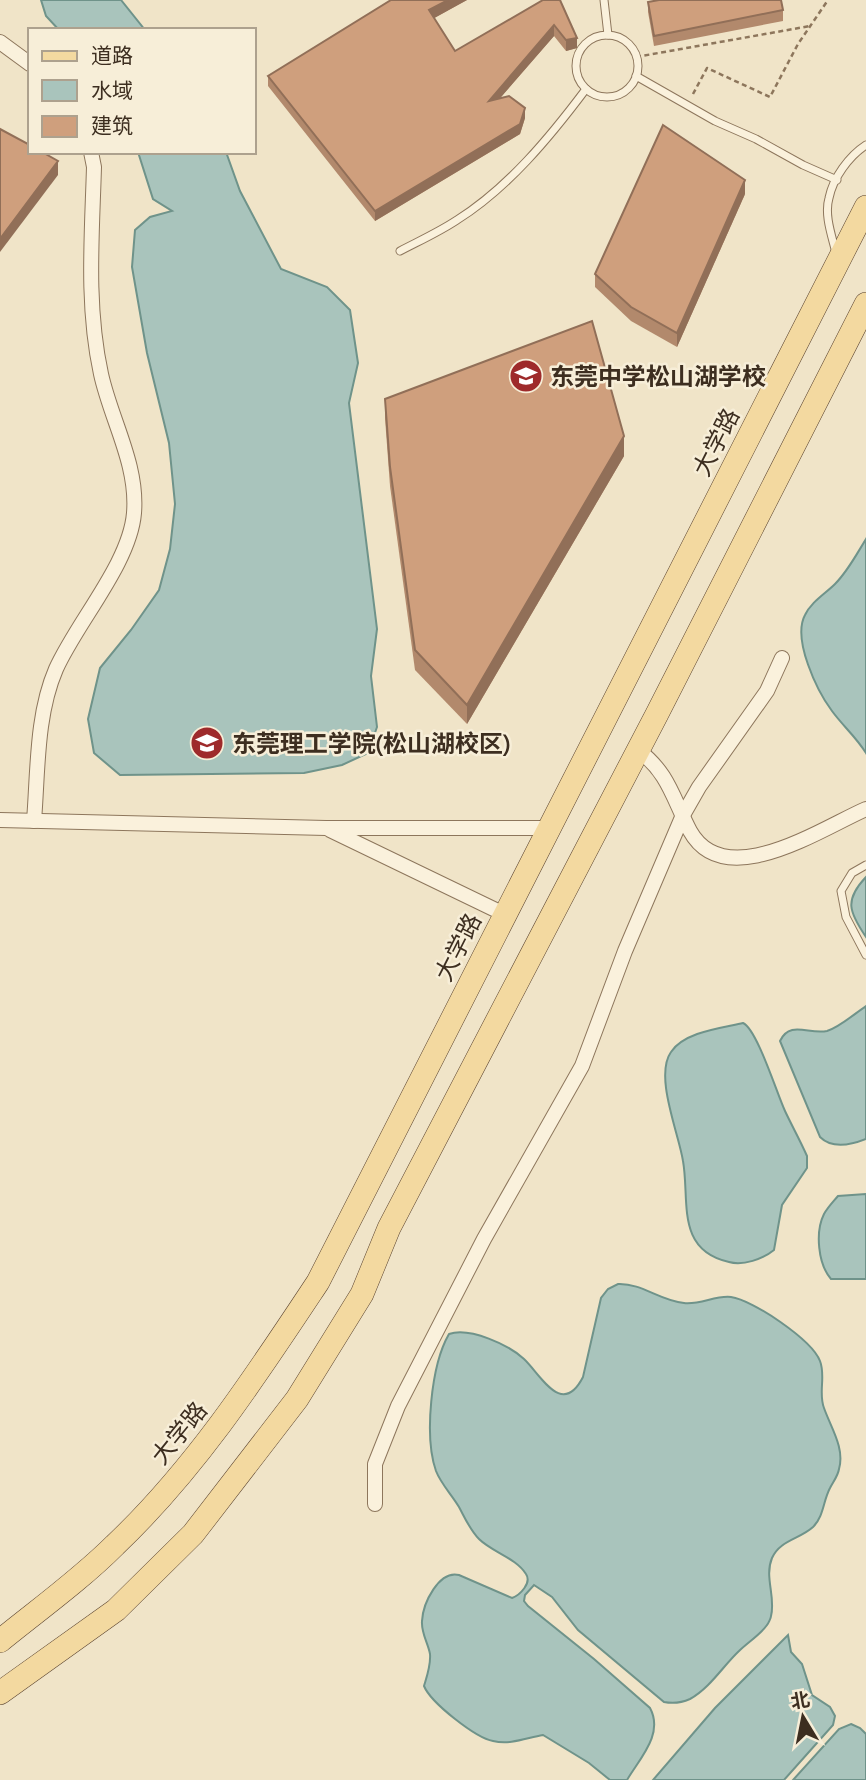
<svg xmlns="http://www.w3.org/2000/svg" width="866" height="1780" font-family="'Zilla Slab','Noto Sans SC',serif">
<style>
.water{fill:#a9c4bc;stroke:#6f938a;stroke-width:2}
.lines{fill:none;stroke-linecap:round;stroke-linejoin:round}
.service-casing{stroke:#8d765c;stroke-width:9}
.minor-casing{stroke:#8d765c;stroke-width:16}
.primary-casing{stroke:#5b4430;stroke-width:24}
.path{stroke:#8d765c;stroke-width:2.5;stroke-dasharray:5 3.5;stroke-linecap:butt}
.service{stroke:#faf1dc;stroke-width:7}
.minor{stroke:#faf1dc;stroke-width:14}
.primary{stroke:#f3d9a0;stroke-width:23}
.wall{fill:#b2896c}
.shaded-wall{fill:#916f58}
.building{fill:#cf9f7d;stroke:#916f58;stroke-width:2}
.labels{text-anchor:middle;dominant-baseline:central;stroke-width:5;stroke-linejoin:round;paint-order:stroke}
.poi-label{font-size:24px;font-weight:bold;fill:#3d2e20;stroke:#f7eed8;text-anchor:start}
.street-label{font-size:24px;fill:#3d2e20;stroke:#f7eed8}
</style>
<rect width="100%" height="100%" fill="#f0e4c8"/>
<g class="water">
<polygon points="41,0 121,0 145,30 59,30 46,16"/>
<polygon points="138,152 226,152 240,191 281,269 327,287 350,310 358,363 349,403 377,629 371,676 377,727 368,753 342,765 304,773 120,775 94,753 88,719 100,668 131,630 159,590 170,549 175,504 169,443 147,353 132,267 135,230 150,217 172,211 153,199"/>
<path d="M866 539V753C856 737 843 726 832 711 817 691 792 639 805 615 811 602 825 594 835 584 848 571 856 555 866 539Z"/>
<path d="M866 877V937C849 912 844 900 866 877Z"/>
<path d="M866 1006V1139C851 1145 832 1149 820 1137L780 1041C790 1020 809 1035 827 1031 840 1027 854 1014 866 1006Z"/>
<path d="M743 1023C757 1029 777 1094 785 1111 792 1126 800 1140 807 1156V1168L782 1205 774 1250C763 1259 743 1266 729 1262 675 1250 690 1200 683 1161 679 1134 654 1076 671 1052 684 1032 721 1028 743 1023Z"/>
<path d="M866 1194V1279H831C818 1264 815 1232 824 1214 828 1207 833 1202 838 1196Z"/>
<path d="M618 1284C642 1283 660 1301 684 1303 700 1305 716 1295 731 1297 753 1300 812 1340 820 1361 826 1376 818 1393 824 1408 831 1428 845 1448 839 1469 838 1476 833 1482 830 1488 823 1501 824 1516 813 1527 800 1539 780 1540 772 1558 764 1577 776 1597 771 1616 771 1618 768 1624 767 1625 760 1635 748 1642 739 1651 723 1666 710 1688 690 1699 681 1703 674 1704 664 1702L578 1630 552 1597 534 1585 525 1595 524 1601 528 1606 594 1659 650 1708C664 1734 640 1758 627 1780H610L589 1763 543 1735C526 1738 511 1745 493 1741 476 1738 431 1703 424 1686 427 1676 431 1665 430 1654 428 1643 421 1633 422 1621 423 1603 439 1570 459 1575L512 1598C520 1595 532 1583 526 1574 516 1558 492 1552 479 1539 470 1530 465 1518 459 1507 452 1495 441 1484 436 1471 424 1437 431 1365 449 1334 470 1327 509 1345 524 1359 541 1375 562 1418 583 1377L601 1298 608 1289Z"/>
<polygon points="788,1635 791,1652 802,1664 812,1695 830,1707 835,1716 833,1725 784,1780 653,1780 715,1708"/>
<polygon points="851,1724 860,1728 866,1734 866,1780 793,1780 839,1729"/>
</g>
<g class="lines">
<defs>
<g id="service">
<polyline points="604,0 608,35"/>
<circle cx="607" cy="66" r="31"/>
<polyline points="636,76 715,121 756,139 803,165 837,180"/>
<path d="M400 251C419 241 439 232 457 220 508 188 550 137 586 89"/>
<path d="M836 253C832 236 824 215 829 198 833 178 849 156 866 145"/>
<polyline points="866,865 852,873 841,891 846,917 866,955"/>
</g>
<g id="minor">
<polyline points="0,42 30,64"/>
<path d="M638 750C669 773 673 799 690 831 725 894 822 828 866 809"/>
<polyline points="0,820 326,828 548,828"/>
<path d="M34 821C38 772 36 715 56 669 77 622 130 563 134 513 138 464 111 420 101 374 86 305 92 236 94 167L91 152"/>
<polyline points="330,830 504,914"/>
<polyline points="375,1504 375,1464 398,1406 484,1239 582,1066 625,951 683,815 699,787 767,691 782,658"/>
</g>
<g id="primary">
<path d="M0 1641C38 1610 80 1580 115 1545 196 1468 257 1374 318 1282L866 207"/>
<polyline points="0,1693 116,1610 193,1534 297,1399 362,1294 389,1228 657,714 866,304"/>
</g>
</defs>
<use href="#service" class="service-casing"/>
<use href="#minor" class="minor-casing"/>
<use href="#primary" class="primary-casing"/>
<g class="path">
<polyline points="636,57 810,26"/>
<polyline points="693,94 707,68 770,97 798,44 828,0"/>
</g>
<use href="#service" class="service"/>
<use href="#minor" class="minor"/>
<use href="#primary" class="primary"/>
</g>
<g class="wall">
<polygon points="391,0 467,0 434,18 455,51 543,0 577,48 566,51 554,36 500,98 525,118 520,134 375,221 268,86 268,76"/>
<polygon points="648,2 783,10 783,21 654,46 648,12"/>
<polygon points="745,194 677,347 631,321 595,287 595,274"/>
<polygon points="385,399 624,456 467,724 415,670 390,486 385,418"/>
</g>
<g class="shaded-wall">
<polygon points="448,0 467,0 429,21 429,10"/>
<polygon points="554,25 554,36 489,111 489,101"/>
<polygon points="577,38 577,48 566,51 566,40"/>
<polygon points="525,108 525,118 520,134 375,221 375,211"/>
<polygon points="58,161 58,175 0,252 0,239"/>
<polygon points="745,180 745,194 677,347 677,333"/>
<polygon points="624,436 624,456 467,724 467,705"/>
</g>
<g class="building">
<polygon points="391,0 448,0 429,10 455,51 543,0 560,0 577,38 566,40 554,25 489,101 509,96 525,108 520,124 375,211 268,76"/>
<polygon points="659,0 781,0 783,10 654,36 648,2"/>
<polygon points="663,125 745,180 677,333 631,307 595,274"/>
<polygon points="0,129 30,145 30,152 42,152 58,161 0,239"/>
<polygon points="592,321 624,436 467,705 415,650 390,467 385,399"/>
</g>
<defs>
<symbol id="school-disc" viewBox="-11 -11 22 22"><circle r="9.5" fill="#9e2a2b" stroke="#f7eed8"/><path d="M0-5L7-2L0 1L-7-2ZM-4 1L0 2.5L4 1V4Q0 6-4 4Z" fill="#fff"/></symbol>
<symbol id="university-disc" viewBox="-11 -11 22 22"><circle r="9.5" fill="#9e2a2b" stroke="#f7eed8"/><path d="M0-5L7-2L0 1L-7-2ZM-4 1L0 2.5L4 1V4Q0 6-4 4Z" fill="#fff"/></symbol>
</defs>
<g fill-rule="evenodd">
<use href="#school-disc" x="507" y="357" width="38" height="38"/>
<use href="#university-disc" x="188" y="724" width="38" height="38"/>
</g>
<g class="labels">
<g class="poi-label">
<text x="550" y="376">东莞中学松山湖学校</text>
<text x="232" y="743">东莞理工学院(松山湖校区)</text>
</g>
<g class="street-label">
<text transform="translate(716 442) rotate(-63)">大学路</text>
<text transform="translate(458 947) rotate(-63)">大学路</text>
<text transform="translate(179 1433) rotate(-51)">大学路</text>
</g>
</g>
<rect x="28" y="28" width="228" height="126" fill="#f7eed8" stroke="#ada18e" stroke-width="2"/>
<rect x="42" y="51" width="35" height="10" fill="#f3d9a0" stroke="#ada18e" stroke-width="2"/>
<text x="91" y="63" font-size="21" fill="#3d2e20">道路</text>
<rect x="42" y="80" width="35" height="21" fill="#a9c4bc" stroke="#ada18e" stroke-width="2"/>
<text x="91" y="98" font-size="21" fill="#3d2e20">水域</text>
<rect x="42" y="116" width="35" height="21" fill="#cf9f7d" stroke="#ada18e" stroke-width="2"/>
<text x="91" y="133" font-size="21" fill="#3d2e20">建筑</text>
<g transform="translate(803 1717) rotate(350)" stroke="#f7eed8" stroke-width="5" paint-order="stroke">
<path d="M0-5L12 26L0 18L-12 26Z" fill="#3d2e20"/>
<text y="-10" font-size="19" font-weight="bold" text-anchor="middle" fill="#3d2e20">北</text>
</g>
</svg>
